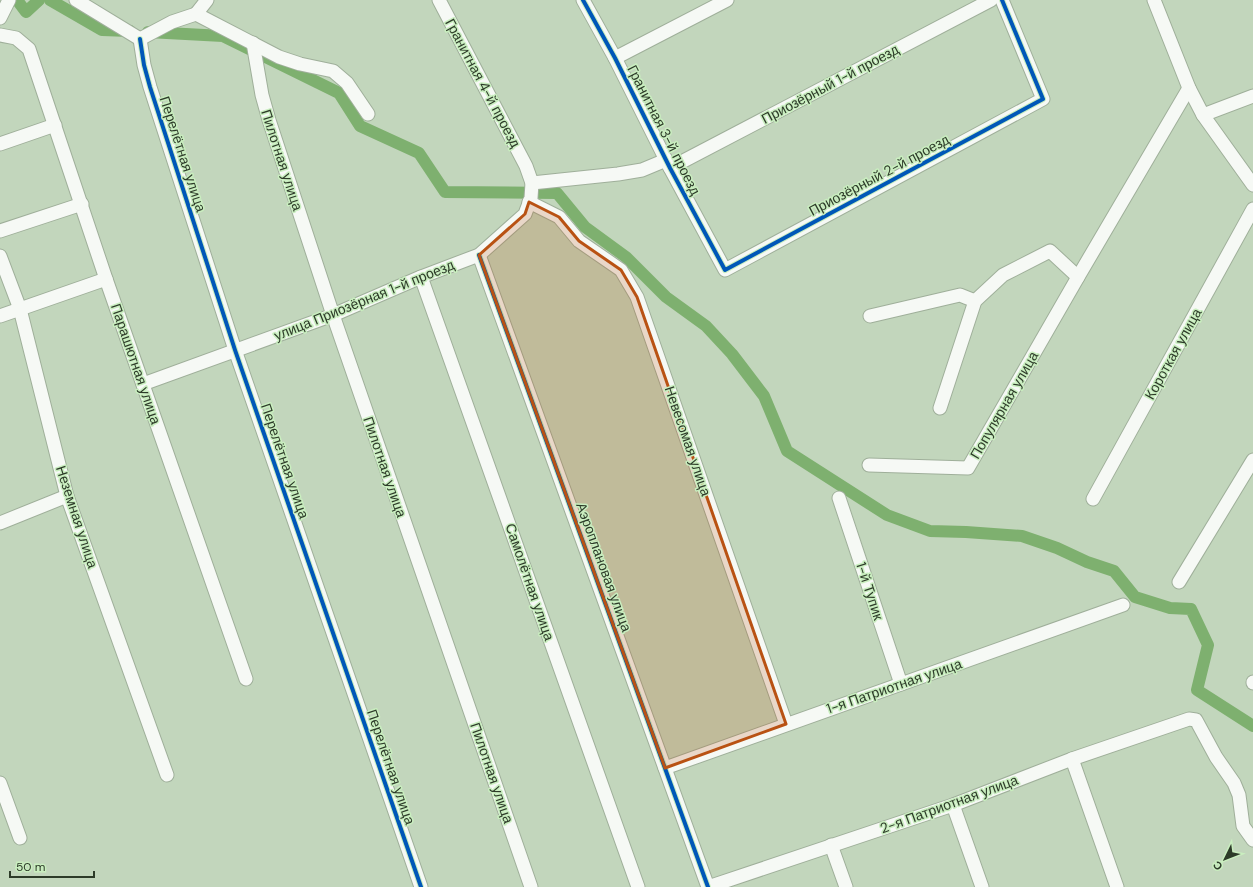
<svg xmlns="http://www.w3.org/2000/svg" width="1253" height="887" font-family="'DM Sans',sans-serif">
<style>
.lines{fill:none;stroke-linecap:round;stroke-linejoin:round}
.canal{stroke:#7eb06f;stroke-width:12}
.minor-casing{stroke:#9faf9a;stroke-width:15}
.minor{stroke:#f6f9f5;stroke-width:13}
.cycleway-casing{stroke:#c9eebf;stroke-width:6}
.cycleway{stroke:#0057b8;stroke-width:4}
.marked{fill:#b95213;fill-opacity:0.2;stroke:#b95213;stroke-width:3;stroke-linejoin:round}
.labels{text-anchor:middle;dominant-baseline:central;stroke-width:3;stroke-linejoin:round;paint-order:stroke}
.street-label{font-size:14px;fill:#2d3b29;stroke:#c9eebf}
</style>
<rect width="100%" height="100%" fill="#c2d6bc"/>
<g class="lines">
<g class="canal">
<polyline points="17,0 26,12 39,0"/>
<polyline points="50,0 102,30 130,31"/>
<polyline points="148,32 223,36 339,93 360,126 419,153 445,192 557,193 585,227 626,257 666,297 706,326 732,354 764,396 787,451 887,515 930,531 966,532 1022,536 1057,548 1087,562 1114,571 1135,597 1170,608 1191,609 1208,645 1197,690 1253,726"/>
</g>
<defs>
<g id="minor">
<polyline points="76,0 140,39"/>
<polyline points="583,0 615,58 670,168 725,270 1043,99 1002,0"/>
<polyline points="1154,0 1189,88 1203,115 1253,185"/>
<polyline points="196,14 279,57 300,64 333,71 347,83 368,114"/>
<polyline points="196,14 207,0"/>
<polyline points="0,18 9,0"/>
<polyline points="0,35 16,38 29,49 106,279 246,679"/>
<polyline points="140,39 144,65 150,87 235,350 421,887"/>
<polyline points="140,39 172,22 196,14"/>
<polyline points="253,43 262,95 269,120 333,315 531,887"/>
<polyline points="615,58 727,0"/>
<polyline points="1203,115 1253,96"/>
<polyline points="0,144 55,125"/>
<polyline points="670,168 991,0"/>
<polyline points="532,183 618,174 642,170 666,160"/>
<polyline points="529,202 559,217 579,241 621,270 637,297 786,724"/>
<polyline points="0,231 82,204"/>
<polyline points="479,255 708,887"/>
<polyline points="0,256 20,309 67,496 167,775"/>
<polyline points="421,277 638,887"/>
<polyline points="0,316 106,279"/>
<polyline points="870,316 960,295 975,301"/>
<polyline points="143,384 333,315 421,277 479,255 525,214 531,198 532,183 526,166 439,0"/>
<polyline points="940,408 975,301 1003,275 1050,251 1078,277"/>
<polyline points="869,465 968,468 1078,277 1189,88"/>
<polyline points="839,498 901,684"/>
<polyline points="1093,499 1253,209"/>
<polyline points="0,523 67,496"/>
<polyline points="1179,582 1253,460"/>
<polyline points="1253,683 1253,682"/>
<polyline points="1072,759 1117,887"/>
<polyline points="665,768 1123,605"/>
<polyline points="0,783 20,838"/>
<polyline points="953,805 982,887"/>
<polyline points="831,845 846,887"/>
<polyline points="708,887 953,805 1072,759 1189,719 1196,720 1216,757 1234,783 1239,795 1243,826 1253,840"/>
</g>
</defs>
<use href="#minor" class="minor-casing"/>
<use href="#minor" class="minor"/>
<defs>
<g id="cycleway">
<polyline points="583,0 615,58 670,168 725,270 1043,99 1002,0"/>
<polyline points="140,39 144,65 150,87 235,350 421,887"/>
<polyline points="479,255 708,887"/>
</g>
</defs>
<use href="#cycleway" class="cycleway-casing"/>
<use href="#cycleway" class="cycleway"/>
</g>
<path class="marked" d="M529 202 559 217 579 241 621 270 637 297 786 724 665 768 479 255 525 214Z"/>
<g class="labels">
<g class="street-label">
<text transform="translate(483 83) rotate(62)">Гранитная 4-й проезд</text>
<text transform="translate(830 84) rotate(-28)">Приозёрный 1-й проезд</text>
<text transform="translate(664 130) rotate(63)">Гранитная 3-й проезд</text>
<text transform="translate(183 154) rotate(72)">Перелётная улица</text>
<text transform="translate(282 160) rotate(72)">Пилотная улица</text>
<text transform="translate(879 175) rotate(-28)">Приозёрный 2-й проезд</text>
<text transform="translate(364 300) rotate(-22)">улица Приозёрная 1-й проезд</text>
<text transform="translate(1173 354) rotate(-61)">Короткая улица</text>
<text transform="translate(136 364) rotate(71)">Парашютная улица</text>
<text transform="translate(1004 405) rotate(-60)">Популярная улица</text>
<text transform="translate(688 441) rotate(71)">Невесомая улица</text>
<text transform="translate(285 461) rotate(71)">Перелётная улица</text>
<text transform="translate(385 467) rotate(71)">Пилотная улица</text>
<text transform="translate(77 517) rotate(72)">Неземная улица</text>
<text transform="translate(604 567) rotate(70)">Аэроплановая улица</text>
<text transform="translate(530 582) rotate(71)">Самолётная улица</text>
<text transform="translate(870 591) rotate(72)">1-й Тупик</text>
<text transform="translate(894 686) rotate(-19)">1-я Патриотная улица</text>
<text transform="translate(391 767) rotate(71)">Перелётная улица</text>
<text transform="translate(492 773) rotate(71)">Пилотная улица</text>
<text transform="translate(949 804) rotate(-20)">2-я Патриотная улица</text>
</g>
</g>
<g transform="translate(1225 859) rotate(227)" stroke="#c9eebf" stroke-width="3" paint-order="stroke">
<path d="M0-3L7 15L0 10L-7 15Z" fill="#2d3b29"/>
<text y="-6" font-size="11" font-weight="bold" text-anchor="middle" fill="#2d3b29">С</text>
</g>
<path d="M10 871v6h84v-6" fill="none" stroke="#2d3b29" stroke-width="2"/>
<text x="16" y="871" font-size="12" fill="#2d3b29" stroke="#c9eebf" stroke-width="3" paint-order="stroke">50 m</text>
</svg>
